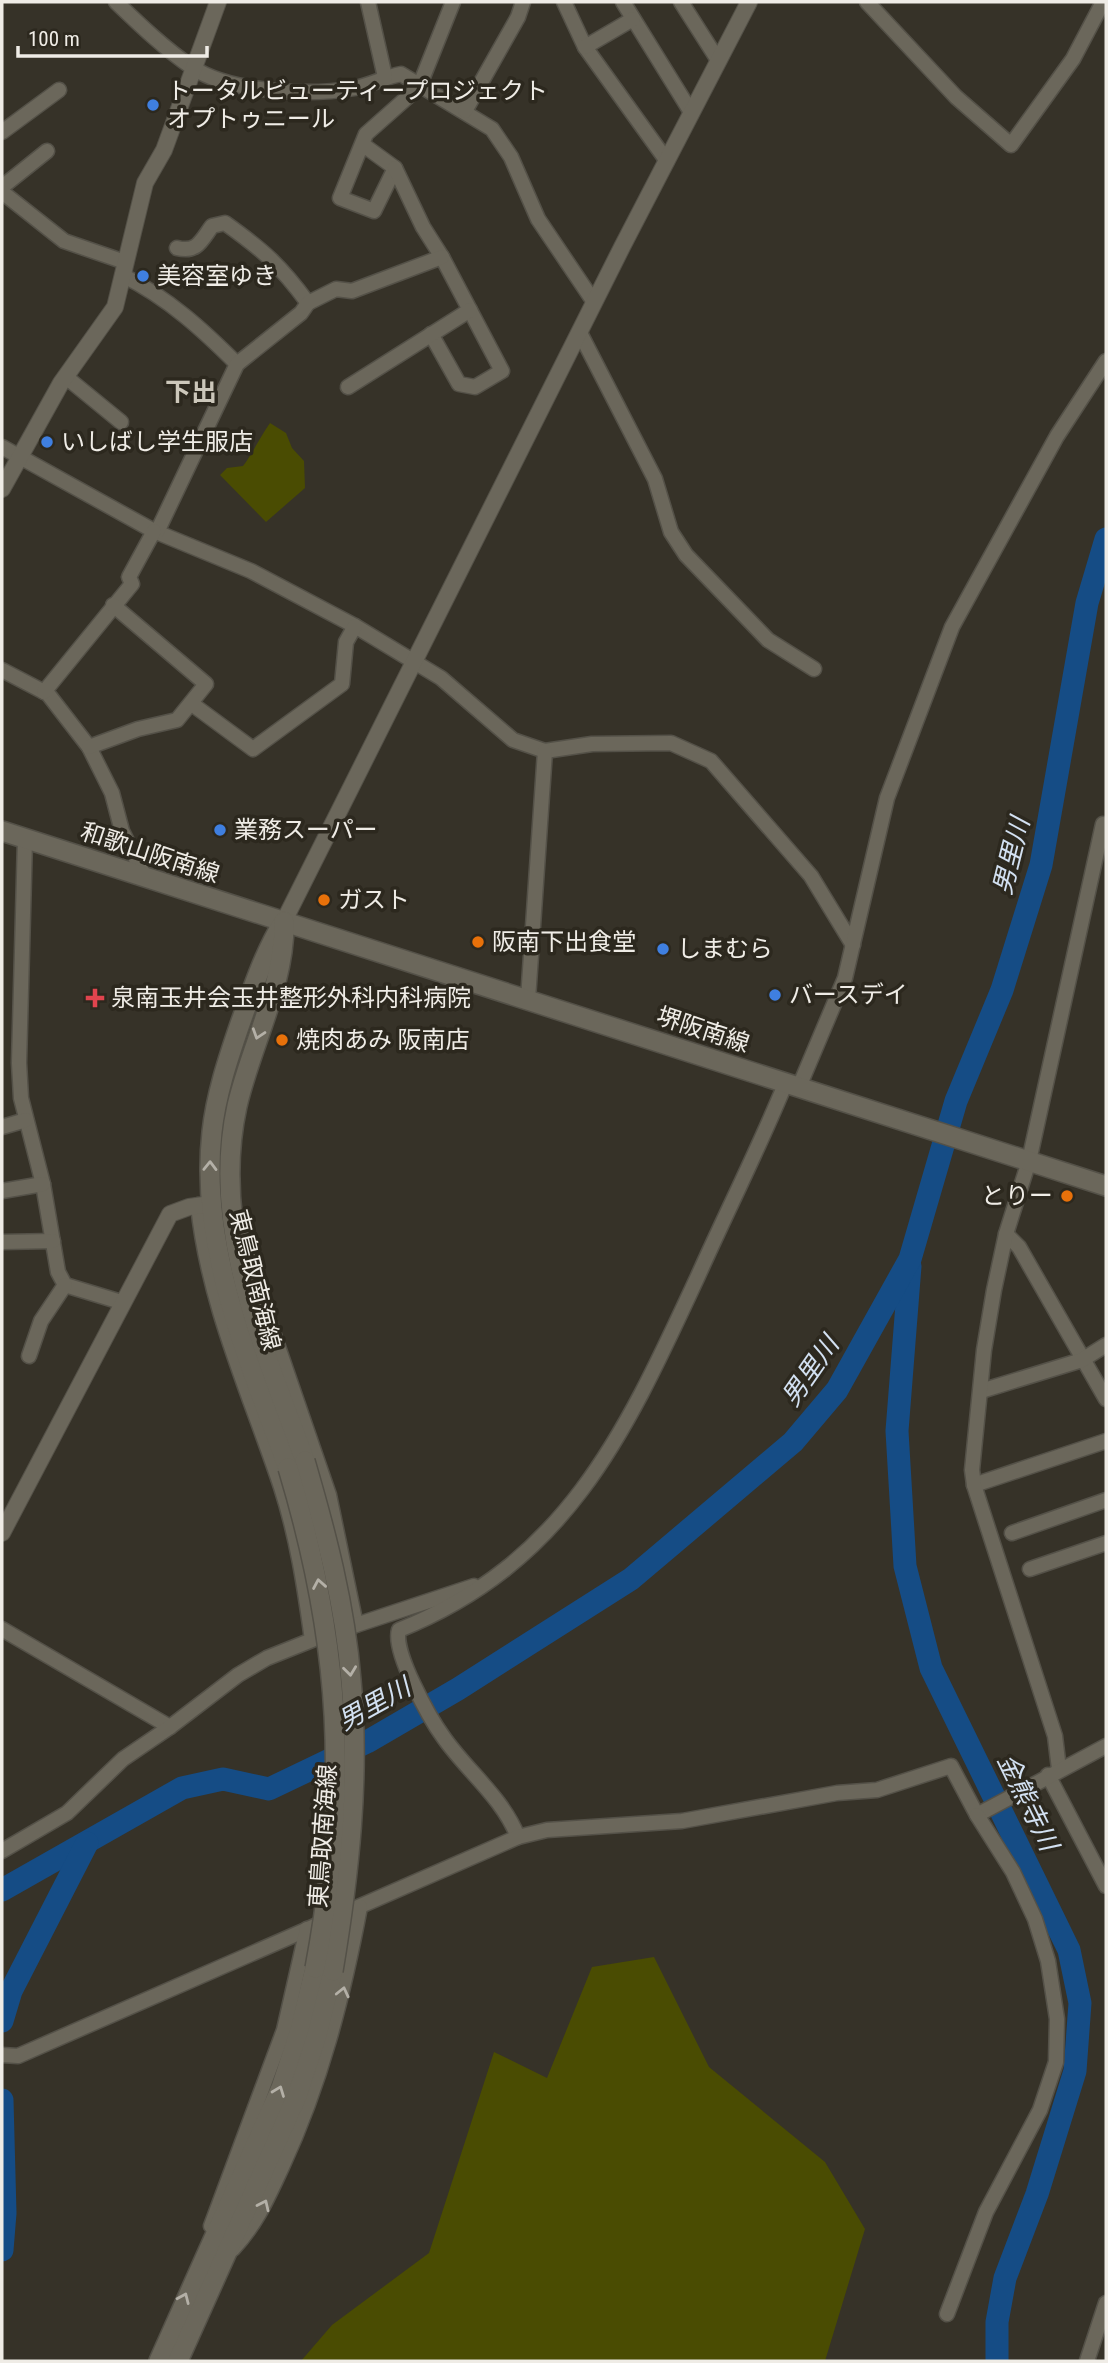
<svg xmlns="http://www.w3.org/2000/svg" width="1108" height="2363" font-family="'Roboto Condensed','Noto Sans JP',sans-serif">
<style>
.green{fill:#4a4c02}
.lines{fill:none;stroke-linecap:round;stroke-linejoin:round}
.river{stroke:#154c85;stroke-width:23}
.minor-casing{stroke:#545148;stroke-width:17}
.tertiary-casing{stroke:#545148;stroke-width:18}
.secondary-casing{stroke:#545148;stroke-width:22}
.minor{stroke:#6b675b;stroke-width:14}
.tertiary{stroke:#6b675b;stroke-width:16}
.secondary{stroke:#6b675b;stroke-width:19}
.secondary-bridge-casing{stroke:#545148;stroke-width:22;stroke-linecap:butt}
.secondary-bridge{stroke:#6b675b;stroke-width:19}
.oneway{stroke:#b4b0a7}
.shop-dot{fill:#3f7fe0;stroke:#2c281e;stroke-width:2.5}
.food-dot{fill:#e8710a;stroke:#2c281e;stroke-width:2.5}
.health-dot{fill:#e0444e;stroke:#2c281e;stroke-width:2.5}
.labels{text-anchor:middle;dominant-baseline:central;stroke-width:7;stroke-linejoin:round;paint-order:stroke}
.poi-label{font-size:24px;fill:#efece6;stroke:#2c281e;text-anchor:start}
.street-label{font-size:24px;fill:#efece6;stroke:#2c281e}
.neighbourhood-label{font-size:26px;font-weight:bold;fill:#ccc7ba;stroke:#2c281e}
.water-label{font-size:26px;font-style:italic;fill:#d3e1f2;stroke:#2c281e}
</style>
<rect width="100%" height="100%" fill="#363228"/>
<g class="green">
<path d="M270 423 286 433 292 448 304 461 305 488 266 522 220 475 227 468 243 466C254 451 260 437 270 423Z"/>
<polygon points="654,1957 709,2067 825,2162 865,2229 825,2361 301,2361 332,2325 429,2253 494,2052 547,2078 592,1967"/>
</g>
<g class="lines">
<g class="river">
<polyline points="910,1266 897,1431 905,1566 931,1668 1069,1950 1080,2003 1075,2071 1037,2194 1005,2278 997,2322 997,2361"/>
<polyline points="2,1890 182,1788 223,1779 269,1789 367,1742 458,1689 631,1579 793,1442 837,1390 910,1259 956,1101 1002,990 1041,865 1087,603 1106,539"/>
<polyline points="2,2021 11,1991 87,1843"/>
<polyline points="2,2100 5,2213 2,2250"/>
</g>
<defs>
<g id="minor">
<path d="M116 2C140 25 165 49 193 68 232 93 310 96 355 88 371 85 385 77 401 74L492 129 511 157 538 219 594 302"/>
<polyline points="368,2 385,77"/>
<polyline points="564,2 585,47 667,161"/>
<polyline points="623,2 691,112"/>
<polyline points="681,2 718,60"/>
<polyline points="867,2 956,97 1011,145 1073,59 1103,2"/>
<polyline points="585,47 633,19"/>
<polyline points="465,111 518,17 523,2"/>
<polyline points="2,132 59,90"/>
<polyline points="362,144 395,168 374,211 340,198 366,134 419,87 453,2"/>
<polyline points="395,168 423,227 442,257 502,371 475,387 459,384 431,334"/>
<polyline points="2,187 47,151"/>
<polyline points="2,192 64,241 125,262"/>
<path d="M177 248C197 253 201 241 212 226L225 223C263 250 280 265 308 303"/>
<path d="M124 276C168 298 203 330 237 364"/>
<polyline points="580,333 655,479 671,532 686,555 768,640 814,669"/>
<polyline points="66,377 121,422"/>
<polyline points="348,387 470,310"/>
<polyline points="2,447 154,531 251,571 355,626 441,678 513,740 545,751 592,744 671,743 711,761 811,876 853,945"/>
<polyline points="157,532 237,364 301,313 308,303 336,289 352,291 442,257"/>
<polyline points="2,670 48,694 89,747 112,793 122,831 145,877"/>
<polyline points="44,692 132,584 129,577 154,531"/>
<polyline points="192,704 253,749 342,684 346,642 355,626"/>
<polyline points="89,747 138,729 177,720 206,684 113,605"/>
<polyline points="25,839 19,1063 21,1098 43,1184 58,1272 65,1285 121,1302"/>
<polyline points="528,999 545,751"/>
<polyline points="799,1087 845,978 887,798 952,627 1057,436 1106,361"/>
<polyline points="2,1127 26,1120"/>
<polyline points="2,1191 43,1184"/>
<polyline points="243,1231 262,1300 329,1495 356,1625"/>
<polyline points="1006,1234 1019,1247 1106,1399"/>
<polyline points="2,1242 53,1241"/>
<polyline points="29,1356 41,1321 65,1285"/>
<polyline points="981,1391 1082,1360 1106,1345"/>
<polyline points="974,1485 1106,1441"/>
<polyline points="1012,1533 1106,1500"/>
<polyline points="1030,1569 1106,1543"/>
<polyline points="347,1628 474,1586"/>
<polyline points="2,1629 170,1727"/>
<polyline points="1059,1769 1055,1736 974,1485 972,1470 984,1350 994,1290 1006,1234 1029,1161 1103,824"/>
<polyline points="1048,1775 1106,1886"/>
<path d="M518 1837C502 1797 468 1772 444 1738 430 1719 392 1651 399 1630 568 1562 626 1431 698 1276 727 1211 759 1148 786 1082"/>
<path d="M2 1851 67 1813 123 1759 170 1727 238 1675 267 1658 312 1640C305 1589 297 1536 281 1487 250 1394 208 1304 198 1205"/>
<polyline points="2,2055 18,2056 518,1837 547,1830 682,1821 837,1793 877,1790 951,1766 977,1815 1106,1746"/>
<polyline points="211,2226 284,2030 307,1929"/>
<path d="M233 2249C257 2223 267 2199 282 2167 321 2083 343 1997 360 1907"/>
<polyline points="947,2314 986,2212 1040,2110 1056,2062 1057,2019 1048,1961 1035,1919 1013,1872 977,1815"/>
<polyline points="1087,2361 1106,2303"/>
</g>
<g id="tertiary">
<polyline points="2,489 61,383 115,307 145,183 164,150 218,2"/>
<polyline points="284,921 622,247 749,2"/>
<polyline points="2,1533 170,1214 189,1207 211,1204"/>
</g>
<g id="secondary">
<polyline points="2,831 1106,1186"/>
<path d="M284 921C264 953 253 988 240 1024 228 1059 216 1095 212 1132 199 1248 249 1361 288 1468"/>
<path d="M284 922C285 985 251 1045 237 1106 210 1228 264 1349 305 1461"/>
<polyline points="159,2361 281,2088 300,2030 315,1968"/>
<polyline points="178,2361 297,2096 317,2035 333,1971"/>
</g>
</defs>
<use href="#minor" class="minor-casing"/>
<use href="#tertiary" class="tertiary-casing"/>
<use href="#secondary" class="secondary-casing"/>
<use href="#minor" class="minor"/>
<use href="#tertiary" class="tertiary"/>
<use href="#secondary" class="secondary"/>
<defs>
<g id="secondary-bridge">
<path d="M305 1461C326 1533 345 1605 351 1680 360 1778 349 1875 333 1971"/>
<path d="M288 1468C341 1644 349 1787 315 1968"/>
</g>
</defs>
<use href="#secondary-bridge" class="secondary-bridge-casing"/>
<use href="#secondary-bridge" class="secondary-bridge"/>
</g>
<defs><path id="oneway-chevron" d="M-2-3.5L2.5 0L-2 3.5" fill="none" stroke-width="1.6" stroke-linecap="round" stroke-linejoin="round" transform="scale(1.75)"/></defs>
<g class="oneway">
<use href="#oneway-chevron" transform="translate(258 1034) rotate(108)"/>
<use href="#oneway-chevron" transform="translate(210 1166) rotate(-89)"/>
<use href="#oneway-chevron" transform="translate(319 1584) rotate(-100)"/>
<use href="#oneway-chevron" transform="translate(350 1671) rotate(83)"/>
<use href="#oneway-chevron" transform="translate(343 1992) rotate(-77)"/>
<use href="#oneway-chevron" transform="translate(279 2091) rotate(-69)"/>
<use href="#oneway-chevron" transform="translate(264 2205) rotate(-65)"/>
<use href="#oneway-chevron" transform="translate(184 2298) rotate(-66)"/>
</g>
<g class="shop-dot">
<circle cx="153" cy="105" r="7"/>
<circle cx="143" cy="276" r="7"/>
<circle cx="47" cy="442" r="7"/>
<circle cx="220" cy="830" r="7"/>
<circle cx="663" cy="949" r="7"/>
<circle cx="775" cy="995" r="7"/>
</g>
<g class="food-dot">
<circle cx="324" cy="900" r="7"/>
<circle cx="478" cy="942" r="7"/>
<circle cx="282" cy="1040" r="7"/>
<circle cx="1067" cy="1196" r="7"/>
</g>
<path class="health-dot" d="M91.5 987.5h7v7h7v7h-7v7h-7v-7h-7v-7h7z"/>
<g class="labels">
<g class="poi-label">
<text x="167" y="91">トータルビューティープロジェクト<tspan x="167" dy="28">オプトゥニール</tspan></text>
<text x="157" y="276">美容室ゆき</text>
<text x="61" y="442">いしばし学生服店</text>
<text x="234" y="830">業務スーパー</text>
<text x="338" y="900">ガスト</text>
<text x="492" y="942">阪南下出食堂</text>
<text x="677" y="949">しまむら</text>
<text x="789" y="995">バースデイ</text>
<text x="111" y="998">泉南玉井会玉井整形外科内科病院</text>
<text x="296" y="1040">焼肉あみ 阪南店</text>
<text x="1053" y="1196" text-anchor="end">とりー</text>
</g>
<g class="street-label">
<text transform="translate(150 853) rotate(18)">和歌山阪南線</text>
<text transform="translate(703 1030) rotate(18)">堺阪南線</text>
<text transform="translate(255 1280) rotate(76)">東鳥取南海線</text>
<text transform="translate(323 1836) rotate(-86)">東鳥取南海線</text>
</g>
<g class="neighbourhood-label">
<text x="191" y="392">下出</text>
</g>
<g class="water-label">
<text transform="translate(1011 856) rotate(-76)">男里川</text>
<text transform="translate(810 1371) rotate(-55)">男里川</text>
<text transform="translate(374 1704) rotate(-29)">男里川</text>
<text transform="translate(1028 1802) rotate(64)">金熊寺川</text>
</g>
</g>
<rect width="1108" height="2363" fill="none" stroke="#efece6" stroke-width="7"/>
<path d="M18 46v10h189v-10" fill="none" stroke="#efece6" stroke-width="3.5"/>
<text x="28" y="46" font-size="21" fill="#efece6" stroke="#2c281e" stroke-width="5" paint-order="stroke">100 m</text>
</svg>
